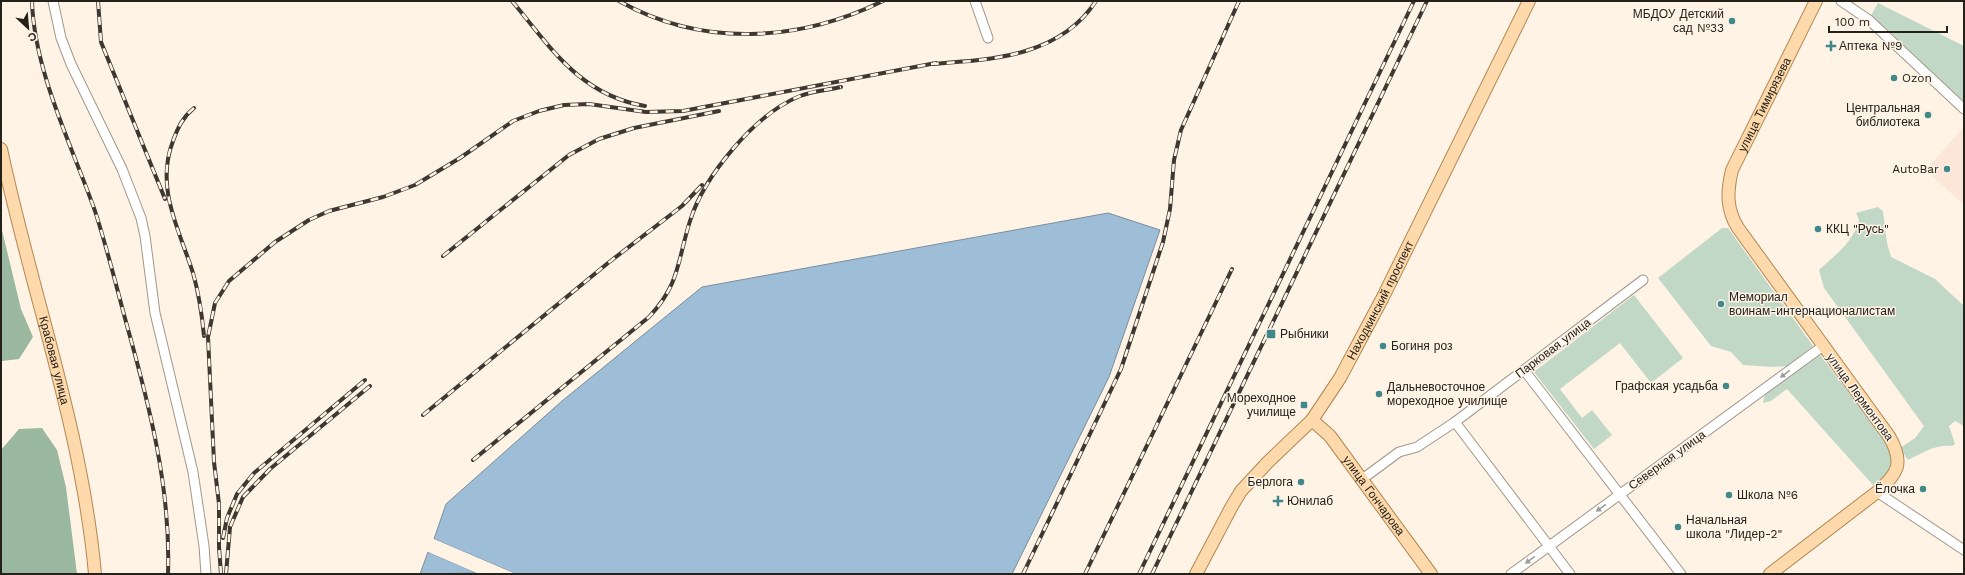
<svg xmlns="http://www.w3.org/2000/svg" width="1965" height="575" font-family="'Work Sans',sans-serif">
<style>
.commercial{fill:#fbe6d8}
.green{fill:#c1d8c6}
.forest{fill:#99b89f}
.water{fill:#9ebdd6;stroke:#798e9e}
.pier{fill:#fef3e5}
.lines{fill:none;stroke-linecap:round;stroke-linejoin:round}
.minor-casing{stroke:#a1978a;stroke-width:11}
.major-casing{stroke:#b18754;stroke-width:14}
.minor{stroke:#fff;stroke-width:9}
.major{stroke:#fed9ab;stroke-width:12}
.rail-casing{stroke:#3d3831;stroke-width:4}
.rail{stroke:#fef3e5;stroke-width:2.5;stroke-dasharray:8;stroke-linecap:butt}
.oneway{fill:#9c9b98}
.poi-dot{fill:#408889;stroke:#fef3e5;stroke-width:1.5}
.labels{text-anchor:middle;dominant-baseline:central;stroke-width:3;stroke-linejoin:round;paint-order:stroke}
.poi-label{font-size:12px;fill:#24201a;stroke:#fef3e5;text-anchor:start}
.street-label{font-size:12px;fill:#24201a;stroke:#fef3e5}
</style>
<rect width="100%" height="100%" fill="#fef3e5"/>
<polygon class="commercial" points="1964,127 1964,205 1929,173 1931,164"/>
<g class="green">
<polygon points="1878,3 1964,46 1964,97 1962,101 1887,29 1870,17"/>
<path d="M1878 207 1883 211 1887 243 1891 257 1935 279 1964 306V426L1955 421 1949 426 1955 444 1952 446C1936 444 1922 453 1908 460L1900 448 1915 438 1924 426 1824 288 1819 270C1837 253 1852 244 1859 220L1856 213Z"/>
<polygon points="1722,228 1728,228 1813,346 1787,366 1773,367 1743,365 1731,352 1711,346 1658,278"/>
<polygon points="1634,295 1683,358 1651,383 1620,343 1560,389 1582,418 1592,410 1612,435 1594,449 1534,372"/>
<polygon points="1820,355 1882,436 1892,455 1889,473 1873,485 1787,389 1771,401 1763,403 1764,397 1767,392"/>
</g>
<g class="forest">
<polygon points="1,226 21,309 33,337 19,359 2,361 1,363"/>
<polygon points="42,428 57,450 66,487 77,574 1,574 1,450 19,429"/>
</g>
<g class="water">
<polygon points="1108,213 1160,230 1109,377 1012,574 516,574 434,539 446,504 562,401 702,287"/>
<polygon points="428,552 477,573 420,574"/>
</g>
<g class="pier">
<polygon points="434,539 516,574 511,574 433,541"/>
<polygon points="429,550 478,571 479,574 428,552"/>
</g>
<g class="lines">
<defs>
<g id="minor">
<polyline points="53,1 61,38 71,64 122,169 141,218 145,236 155,313 193,472 204,546 206,574"/>
<polyline points="975,1 988,38"/>
<polyline points="1841,1 1869,20 1964,109"/>
<polyline points="1524,370 1681,574"/>
<polyline points="1455,422 1570,574"/>
<polyline points="1361,480 1399,452 1417,447 1455,422 1643,280"/>
<polyline points="1877,492 1964,550"/>
<polyline points="1511,574 1823,346"/>
</g>
<g id="major">
<path id="s1" d="M1 149C31 291 82 429 95 574"/>
<path id="s2" d="M1312 420 1330 436 1431 574"/>
<path id="s3" d="M1196 574 1232 506 1241 491 1268 462 1312 420 1340 378 1383 297 1529 1"/>
<path id="s4" d="M1770 574 1877 492C1899 473 1904 462 1889 436L1738 228C1726 209 1727 191 1732 170L1816 1"/>
</g>
</defs>
<use href="#minor" class="minor-casing"/>
<use href="#major" class="major-casing"/>
<use href="#minor" class="minor"/>
<use href="#major" class="major"/>
<defs>
<g id="rail">
<path d="M32 1C34 71 72 146 95 211 107 248 116 285 126 322 149 404 171 488 168 574"/>
<polyline points="98,1 101,42 165,199"/>
<path d="M512 1C551 48 580 95 645 106"/>
<path d="M619 1C703 48 799 42 883 1"/>
<path d="M931 64C990 60 1060 57 1096 1"/>
<path d="M194 108C183 117 178 127 173 141 155 188 179 229 193 273 199 294 202 315 204 336"/>
<polyline points="443,256 569,155 599,139 634,128 719,111"/>
<polyline points="423,415 608,263 682,206 702,185"/>
<path d="M473 460 649 317C680 284 677 262 690 221 704 176 755 114 800 96 812 91 828 90 841 87"/>
<polyline points="223,538 227,518 237,494 254,473 365,380"/>
<polyline points="221,574 219,547 219,504 214,462 208,337 215,303 229,281 275,242 309,220 329,211 383,197 415,185 460,158 513,121 539,111 564,105 589,104 646,112 683,111 936,63"/>
<polyline points="226,574 230,527 243,497 270,469 370,386"/>
<polyline points="1023,574 1121,369 1163,242 1170,209 1174,160 1181,130 1239,1"/>
<polyline points="1085,574 1232,269"/>
<polyline points="1139,574 1414,1"/>
<polyline points="1152,574 1427,1"/>
</g>
</defs>
<use href="#rail" class="rail-casing"/>
<use href="#rail" class="rail"/>
</g>
<defs><path id="oneway-solid" d="M-6-.8H1V-3.2L6.5 0L1 3.2V.8H-6Z"/></defs>
<g class="oneway">
<use href="#oneway-solid" transform="translate(1785 374) rotate(144)"/>
<use href="#oneway-solid" transform="translate(1601 508) rotate(144)"/>
<use href="#oneway-solid" transform="translate(1530 560) rotate(144)"/>
</g>
<g class="poi-dot">
<circle cx="1732" cy="21" r="4"/>
<path d="M1829 40h4v4h4v4h-4v4h-4v-4h-4v-4h4z"/>
<circle cx="1894" cy="78" r="4"/>
<circle cx="1928" cy="115" r="4"/>
<circle cx="1947" cy="169" r="4"/>
<circle cx="1818" cy="229" r="4"/>
<circle cx="1721" cy="304" r="4"/>
<rect x="1266" y="329" width="10" height="10" rx="2"/>
<circle cx="1383" cy="346" r="4"/>
<circle cx="1726" cy="386" r="4"/>
<circle cx="1379" cy="394" r="4"/>
<rect x="1300" y="401" width="8" height="8" rx="2"/>
<circle cx="1301" cy="482" r="4"/>
<circle cx="1923" cy="489" r="4"/>
<circle cx="1729" cy="495" r="4"/>
<path d="M1276 495h4v4h4v4h-4v4h-4v-4h-4v-4h4z"/>
<circle cx="1678" cy="527" r="4"/>
</g>
<g class="labels">
<g class="poi-label">
<text x="1724" y="14" text-anchor="end">МБДОУ Детский<tspan x="1724" dy="14">сад №33</tspan></text>
<text x="1839" y="46">Аптека №9</text>
<text x="1902" y="78">Ozon</text>
<text x="1920" y="108" text-anchor="end">Центральная<tspan x="1920" dy="14">библиотека</tspan></text>
<text x="1939" y="169" text-anchor="end">AutoBar</text>
<text x="1826" y="229">ККЦ "Русь"</text>
<text x="1729" y="297">Мемориал<tspan x="1729" dy="14">воинам-интернационалистам</tspan></text>
<text x="1280" y="334">Рыбники</text>
<text x="1391" y="346">Богиня роз</text>
<text x="1718" y="386" text-anchor="end">Графская усадьба</text>
<text x="1387" y="387">Дальневосточное<tspan x="1387" dy="14">мореходное училище</tspan></text>
<text x="1296" y="398" text-anchor="end">Мореходное<tspan x="1296" dy="14">училище</tspan></text>
<text x="1293" y="482" text-anchor="end">Берлога</text>
<text x="1915" y="489" text-anchor="end">Ёлочка</text>
<text x="1737" y="495">Школа №6</text>
<text x="1287" y="501">Юнилаб</text>
<text x="1686" y="520">Начальная<tspan x="1686" dy="14">школа "Лидер-2"</tspan></text>
</g>
<g class="street-label">
<text stroke="none"><textPath href="#s4" startOffset="590">улица Тимирязева</textPath></text>
<text stroke="none"><textPath href="#s3" startOffset="333">Находкинский проспект</textPath></text>
<text transform="translate(1553 348) rotate(-37)">Парковая улица</text>
<text stroke="none"><textPath href="#s1" startOffset="218">Крабовая улица</textPath></text>
<text transform="translate(1860 397) rotate(54)">улица Лермонтова</text>
<text transform="translate(1667 460) rotate(-36)">Северная улица</text>
<text stroke="none"><textPath href="#s2" startOffset="98">улица Гончарова</textPath></text>
</g>
</g>
<rect width="1965" height="575" fill="none" stroke="#24201a" stroke-width="4"/>
<g transform="translate(28 28) rotate(154)" stroke="#fef3e5" stroke-width="3" paint-order="stroke">
<path d="M0-3L7 15L0 10L-7 15Z" fill="#24201a"/>
<text y="-6" font-size="11" font-weight="bold" text-anchor="middle" fill="#24201a">С</text>
</g>
<path d="M1829 26v6h118v-6" fill="none" stroke="#24201a" stroke-width="2"/>
<text x="1835" y="26" font-size="12" fill="#24201a" stroke="#fef3e5" stroke-width="3" paint-order="stroke">100 m</text>
</svg>
